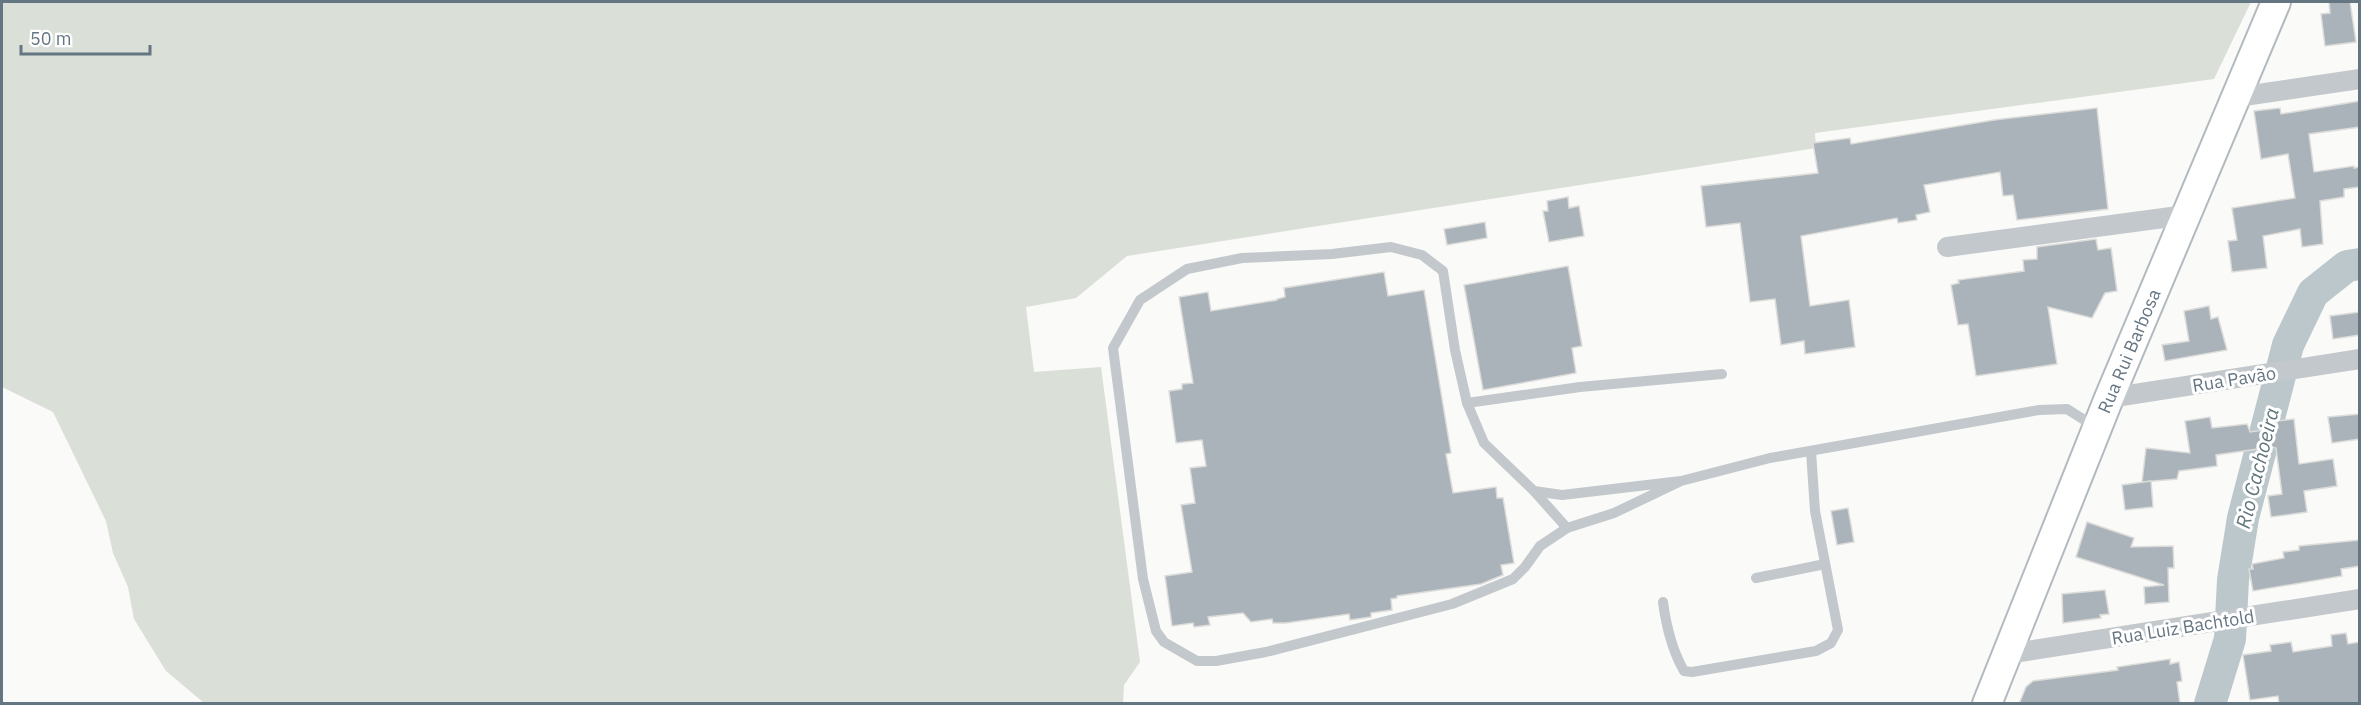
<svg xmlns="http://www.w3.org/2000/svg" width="2361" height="705" font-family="'IBM Plex Sans',sans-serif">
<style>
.green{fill:#dadfd7}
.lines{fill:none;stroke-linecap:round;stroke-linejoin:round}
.river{stroke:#bbc7cb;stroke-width:32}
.building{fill:#aab3b9;stroke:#dcdcda;stroke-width:1.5}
.secondary-casing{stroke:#b3babf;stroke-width:32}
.service{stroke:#c3c8cc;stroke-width:10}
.minor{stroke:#c3c8cc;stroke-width:20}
.secondary{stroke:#fff;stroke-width:28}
.labels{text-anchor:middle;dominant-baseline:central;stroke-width:6;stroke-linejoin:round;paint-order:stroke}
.street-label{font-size:18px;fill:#657683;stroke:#fff}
.water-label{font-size:20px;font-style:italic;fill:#60757c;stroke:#fff}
</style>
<rect width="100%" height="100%" fill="#fafaf8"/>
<polygon class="green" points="2,2 2251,2 2214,79 1815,133 1816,148 1127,256 1076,298 1026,307 1034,372 1101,367 1140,662 1124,685 1123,703 204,703 166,671 134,619 128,587 113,553 106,521 53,412 2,387"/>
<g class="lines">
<polyline class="river" points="2210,704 2230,639 2233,580 2243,518 2288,345 2313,293 2347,266 2360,264"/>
</g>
<g class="building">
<polygon points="2329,2 2350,2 2356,42 2325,46 2321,14 2330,13"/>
<polygon points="2360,101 2360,127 2309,134 2314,172 2354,166 2354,168 2360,167 2360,187 2344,189 2344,197 2320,201 2323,244 2302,247 2300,229 2263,236 2267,268 2232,272 2228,241 2237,240 2232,208 2295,198 2288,154 2261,159 2254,111 2280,108 2281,114"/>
<polygon points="2097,108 2108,209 2017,220 2013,195 2003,196 2000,172 1924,185 1930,212 1916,215 1917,220 1898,223 1897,218 1801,236 1810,306 1849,300 1855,347 1805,354 1804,341 1781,345 1775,299 1750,302 1740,223 1706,227 1701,186 1818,173 1813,143 1850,138 1851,144 1994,120"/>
<polygon points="1568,197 1569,208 1579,206 1584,236 1549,242 1543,211 1548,211 1547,201"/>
<polygon points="1485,222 1487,238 1447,245 1444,229"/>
<polygon points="2096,239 2098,250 2111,248 2117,291 2105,293 2092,318 2048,307 2057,364 1976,376 1968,324 1958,325 1951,285 1959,283 1958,280 2024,271 2023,260 2037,259 2037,247"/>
<polygon points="1568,266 1582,346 1572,348 1576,373 1483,390 1464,285"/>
<polygon points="1384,272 1388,296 1424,290 1451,453 1446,454 1453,493 1496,487 1497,498 1503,498 1514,563 1501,565 1503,575 1481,584 1397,596 1397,598 1391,599 1392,610 1371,613 1371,617 1350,620 1349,614 1286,623 1273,623 1272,619 1251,622 1243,613 1208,617 1210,625 1194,627 1193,623 1172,626 1165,576 1192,572 1181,505 1195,503 1190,468 1206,466 1202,440 1176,443 1169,391 1182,389 1182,384 1193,383 1179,297 1208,292 1211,311 1277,300 1277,299 1285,297 1284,288"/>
<polygon points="2209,306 2211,319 2218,317 2227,350 2165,361 2162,345 2189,341 2184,311"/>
<polygon points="2360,312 2360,335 2333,339 2330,316"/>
<polygon points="2360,414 2360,439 2332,443 2328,417"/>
<polygon points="2210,417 2212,428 2247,424 2250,432 2278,428 2277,421 2294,419 2299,464 2333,459 2337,486 2304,491 2307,512 2271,517 2268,496 2282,494 2276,448 2272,447 2216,455 2217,466 2179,471 2177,479 2142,482 2146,448 2190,453 2185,421"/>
<polygon points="2151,481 2153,507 2125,510 2122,485"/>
<polygon points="1848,508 1854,542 1837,545 1831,511"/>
<polygon points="2087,522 2134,538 2131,547 2173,546 2174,568 2168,568 2169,602 2145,604 2144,587 2164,585 2076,557"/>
<polygon points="2360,540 2360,566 2341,569 2342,576 2253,591 2249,569 2253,569 2252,564 2284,558 2283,552 2299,550 2299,546"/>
<polygon points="2105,590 2109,614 2100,615 2101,618 2063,623 2062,594"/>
<polygon points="2346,633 2348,644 2360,642 2360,704 2279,704 2278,696 2250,700 2243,655 2271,651 2270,645 2291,642 2293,652 2332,646 2331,635"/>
<polygon points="2170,659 2170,664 2179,662 2182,681 2177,682 2180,704 2019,704 2026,687 2033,681 2118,670 2117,667"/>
</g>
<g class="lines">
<defs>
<polyline id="secondary" points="1987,704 2109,398 2276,2"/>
</defs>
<use href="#secondary" class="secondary-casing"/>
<g class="service">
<polyline points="1467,403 1580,387 1722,374"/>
<polyline points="1681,481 1614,513 1567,528 1540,546 1525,567 1513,579 1452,604 1266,652 1216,661 1197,661 1164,642 1156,631 1143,579 1113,348 1140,300 1187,269 1242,258 1332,254 1391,247 1422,255 1443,271 1455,350 1467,403 1484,443 1534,491 1562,495 1681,481 1770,458 2039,410 2067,409 2097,428"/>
<polyline points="1534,491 1567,528"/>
<polyline points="1756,578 1825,564"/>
<path d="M1663 602C1666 625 1672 650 1684 671L1692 672 1816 651 1831 643 1838 630 1815 511 1811 451"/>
</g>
<g class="minor">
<polyline points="2237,97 2360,79"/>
<polyline points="1947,247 2186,215"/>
<polyline points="2109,398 2360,359"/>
<polyline points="2007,654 2360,599"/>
</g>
<use href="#secondary" class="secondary"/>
</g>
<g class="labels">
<g class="street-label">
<text transform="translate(2129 351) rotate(-67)">Rua Rui Barbosa</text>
<text transform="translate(2234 379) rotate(-9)">Rua Pavão</text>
<text transform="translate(2183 627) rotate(-9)">Rua Luiz Bachtold</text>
</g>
<g class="water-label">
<text transform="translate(2257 468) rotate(-76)">Rio Cachoeira</text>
</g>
</g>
<rect width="2361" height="705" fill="none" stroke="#657683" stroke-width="6"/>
<path d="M21 45v9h129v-9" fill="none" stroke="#657683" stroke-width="3"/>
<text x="30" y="45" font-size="18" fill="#657683" stroke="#ffffff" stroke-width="4.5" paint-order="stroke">50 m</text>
</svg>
